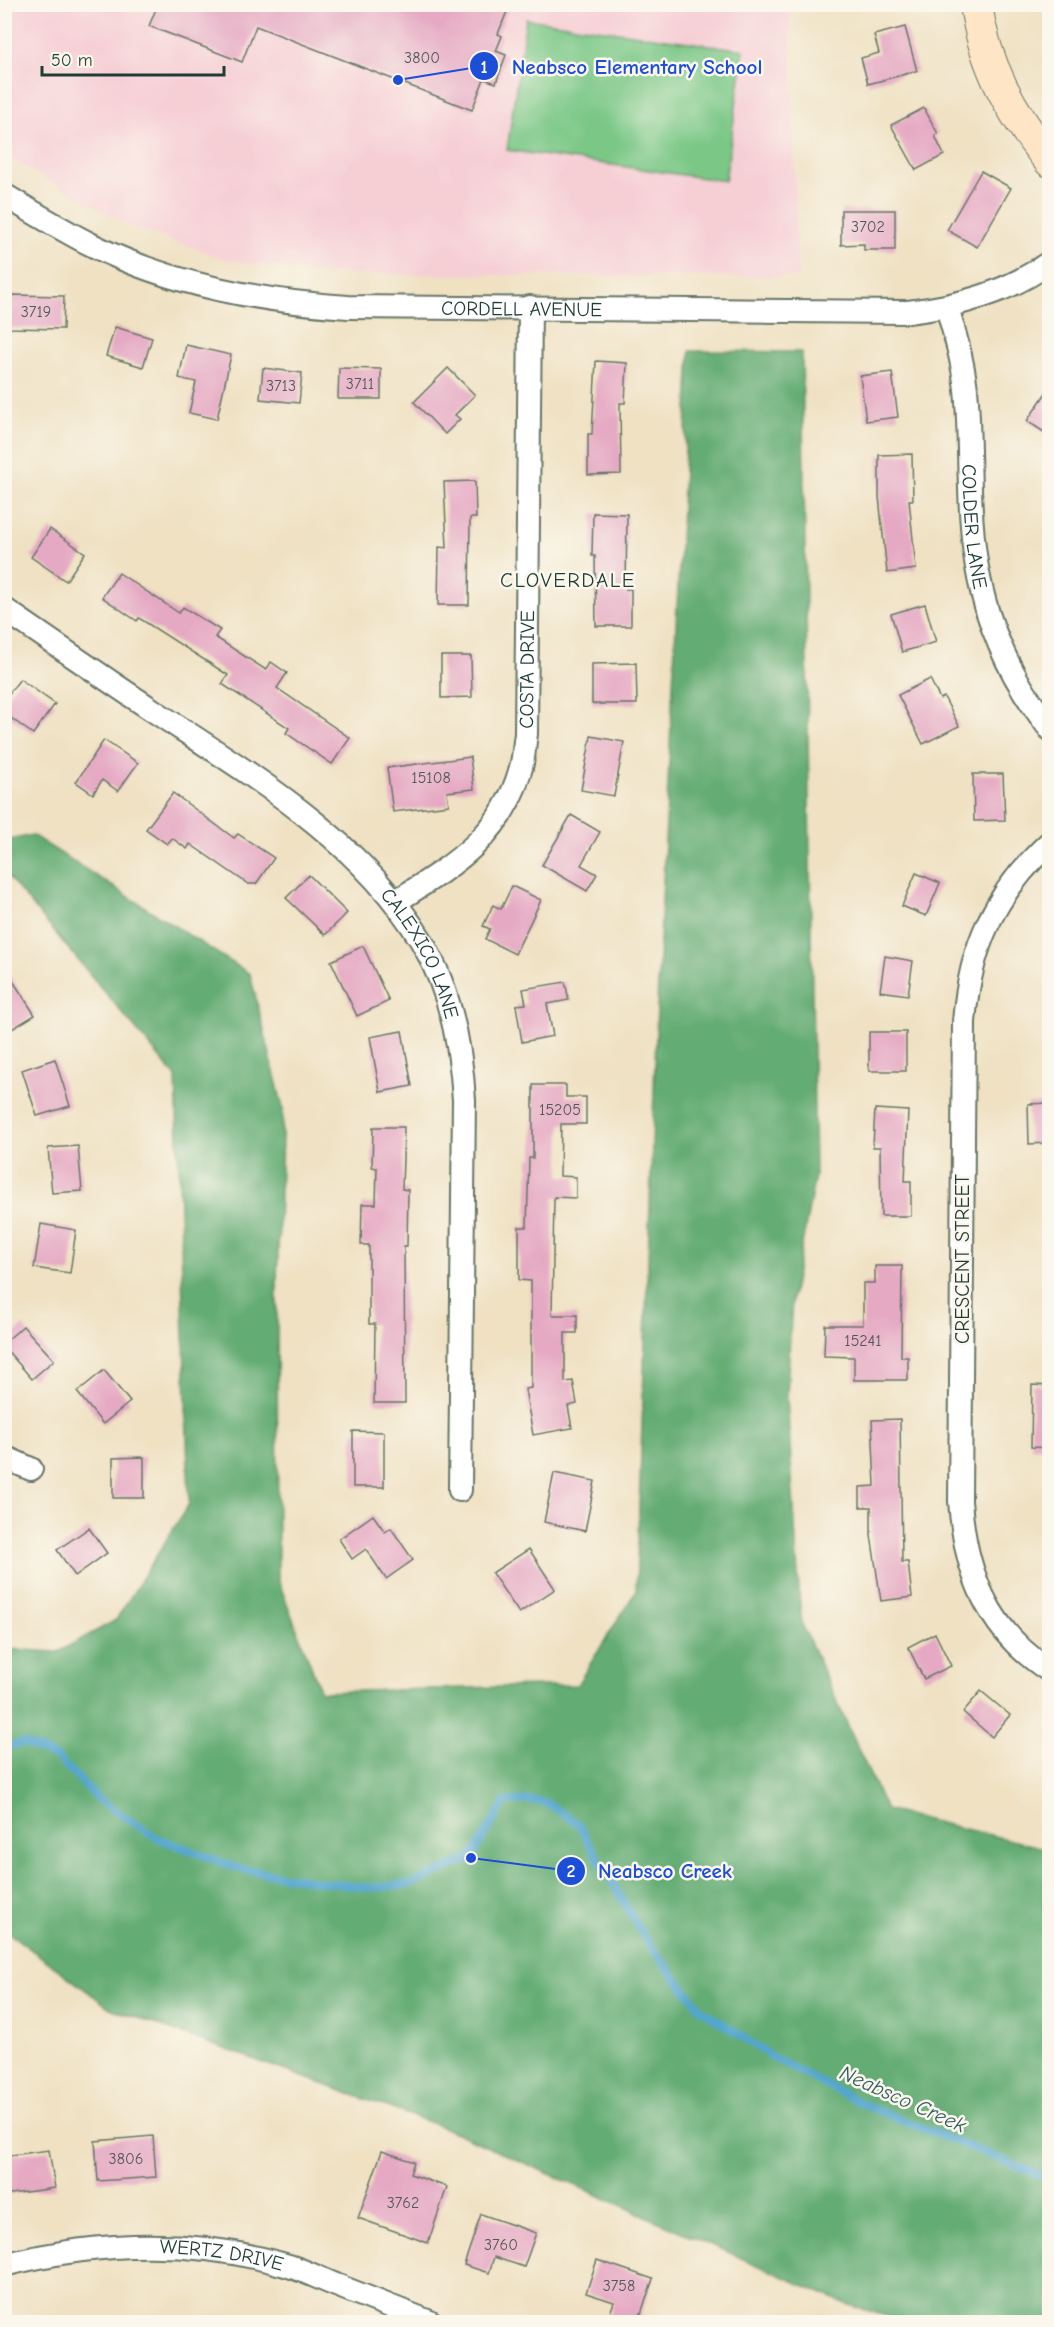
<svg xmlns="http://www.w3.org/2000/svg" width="1054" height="2327" font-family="'Comic Neue',sans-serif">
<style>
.built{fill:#f6cfd5}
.green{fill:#7ac786;stroke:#4c825d;stroke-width:1.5}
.forest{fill:#63ac73;stroke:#417454;stroke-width:1.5}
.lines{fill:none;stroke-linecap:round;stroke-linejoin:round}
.stream{stroke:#52a6ce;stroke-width:8}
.building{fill:#e5a9c3}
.street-casing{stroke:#687666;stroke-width:26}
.secondary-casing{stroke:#687666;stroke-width:34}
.street{stroke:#fff;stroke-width:22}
.secondary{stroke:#fde5c5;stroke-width:32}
.labels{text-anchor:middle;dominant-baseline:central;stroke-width:5;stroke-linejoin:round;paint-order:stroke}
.number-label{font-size:16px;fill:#505858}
.street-label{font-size:20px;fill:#1f3d34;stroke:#fbf7ec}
.neighbourhood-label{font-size:21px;letter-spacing:1.5px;fill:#1f3d34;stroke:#fbf7ec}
.water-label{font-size:21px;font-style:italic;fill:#2e5c62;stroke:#fbf7ec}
.leader{fill:none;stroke:#1d4ed8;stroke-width:2}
.callout-dot{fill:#1d4ed8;stroke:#fbf7ec;stroke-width:2}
.mark-label{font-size:18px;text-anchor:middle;font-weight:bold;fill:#fff}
.callout-label{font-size:21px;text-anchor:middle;font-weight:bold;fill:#1d4ed8;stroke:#fbf7ec;stroke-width:5;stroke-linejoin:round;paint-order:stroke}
</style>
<rect width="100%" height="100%" fill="#fbf7ec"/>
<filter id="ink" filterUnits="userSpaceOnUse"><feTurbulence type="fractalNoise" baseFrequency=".0167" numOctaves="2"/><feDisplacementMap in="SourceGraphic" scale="12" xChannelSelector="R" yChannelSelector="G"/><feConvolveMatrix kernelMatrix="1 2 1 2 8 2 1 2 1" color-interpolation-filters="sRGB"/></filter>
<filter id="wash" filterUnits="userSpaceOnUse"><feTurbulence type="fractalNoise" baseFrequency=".008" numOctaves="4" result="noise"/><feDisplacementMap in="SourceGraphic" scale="24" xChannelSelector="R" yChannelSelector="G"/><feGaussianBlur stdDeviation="1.35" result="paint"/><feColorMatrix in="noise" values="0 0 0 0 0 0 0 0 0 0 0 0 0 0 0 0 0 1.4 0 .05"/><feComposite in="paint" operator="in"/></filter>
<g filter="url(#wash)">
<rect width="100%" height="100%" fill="#efe1c2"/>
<polygon class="built" points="5,5 790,5 798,277 330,274 231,261 132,227 5,156"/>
<polygon class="green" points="526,19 744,50 725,181 507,150"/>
<polygon class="forest" points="690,351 802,352 815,1176 792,1298 787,1396 801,1622 886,1810 1049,1849 1049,2322 907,2322 846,2304 440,2126 110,2008 5,1930 5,1649 58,1652 116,1620 189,1504 176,1077 5,873 5,841 32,835 250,974 283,1108 277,1282 278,1580 321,1692 577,1685 636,1591 658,979"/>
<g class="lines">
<polyline class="stream" points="4,1747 23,1743 58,1758 99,1800 157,1838 237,1868 320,1882 371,1888 412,1884 471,1858 505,1802 528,1800 547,1803 578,1824 647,1942 701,2009 772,2057 867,2106 1050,2179"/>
</g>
<g id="blocks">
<g class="building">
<polygon points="158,4 510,4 498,34 502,36 496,51 506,55 496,83 484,79 472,110 256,26 242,62 149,26"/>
<polygon points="905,27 917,71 868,84 861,58 879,53 874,35"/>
<polygon points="924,108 938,134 935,136 944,155 916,170 891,125"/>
<polygon points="981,171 1011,188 977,247 947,230"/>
<polygon points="841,210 895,210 895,250 864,250 864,244 841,245"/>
<polygon points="10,295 64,296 63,329 9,328"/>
<polygon points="115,327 152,338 143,367 106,356"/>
<polygon points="186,345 231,355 217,419 189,413 196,382 179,378"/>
<polygon points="596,361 627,363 625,403 620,403 621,474 588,475 588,434 592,434"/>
<polygon points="263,368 302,373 299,403 260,399"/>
<polygon points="339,368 381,369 381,399 338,399"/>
<polygon points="448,368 475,395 455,415 460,419 445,434 414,402"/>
<polygon points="892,372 898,417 866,421 860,376"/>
<polygon points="1050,387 1050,436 1027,421"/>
<polygon points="912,454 913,500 909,500 916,569 887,573 879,497 879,455"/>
<polygon points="475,481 476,518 470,518 469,605 438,605 439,547 447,548 444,482"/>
<polygon points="593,513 627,514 626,589 631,589 631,626 596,626 595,556 592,556"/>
<polygon points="50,529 85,553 66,581 31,557"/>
<polygon points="119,573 179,613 183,607 220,630 215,637 266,670 271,662 287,673 277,688 350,738 332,764 286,733 289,728 222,684 228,675 139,618 137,621 102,597"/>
<polygon points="925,604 936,642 902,652 891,614"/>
<polygon points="441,656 471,656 472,697 441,698"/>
<polygon points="636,663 637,704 592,704 592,664"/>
<polygon points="20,679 55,704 33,734 4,713 4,700"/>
<polygon points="930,679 940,699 944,697 959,726 923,744 898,695"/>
<polygon points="591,736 624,742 614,796 581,790"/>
<polygon points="104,740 138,763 118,791 102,780 93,794 76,782"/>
<polygon points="470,757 474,789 447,792 449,805 393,812 387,768"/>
<polygon points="973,774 1003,774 1005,820 974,821"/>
<polygon points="173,793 234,838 238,834 274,858 256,884 248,884 190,844 187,849 172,838 167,844 146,829"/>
<polygon points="571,815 600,832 581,865 597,874 587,891 542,865"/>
<polygon points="916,873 940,883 926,916 902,906"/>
<polygon points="309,875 347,913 325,935 286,898"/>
<polygon points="512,886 541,900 515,954 485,939 490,929 483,926 493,905 501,909"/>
<polygon points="363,946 389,1001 357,1016 331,961"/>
<polygon points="885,956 913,961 908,995 880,991"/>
<polygon points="4,967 35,1015 4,1034"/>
<polygon points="565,982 569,1000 547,1004 553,1036 522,1042 516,1005 526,1004 523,989"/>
<polygon points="402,1031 412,1086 380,1092 370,1037"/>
<rect x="869" y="1032" width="37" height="39"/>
<polygon points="55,1059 70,1106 37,1116 22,1070"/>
<polygon points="533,1085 566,1085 566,1097 586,1097 586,1124 561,1124 560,1176 576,1177 576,1198 554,1197 552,1315 577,1315 577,1333 565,1333 565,1382 573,1381 577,1404 568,1406 572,1428 533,1435 525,1389 531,1388 531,1281 519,1280 519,1227 527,1227 529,1158 533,1158"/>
<polygon points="1050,1103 1050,1143 1029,1144 1028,1104"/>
<polygon points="875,1109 908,1111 905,1181 911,1181 911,1216 881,1216 880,1147 873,1147"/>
<polygon points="373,1127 404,1127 402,1189 408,1190 407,1246 404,1246 405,1403 374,1403 375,1324 369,1324 369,1245 361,1245 362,1204 376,1204 377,1168 372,1167"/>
<polygon points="78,1146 82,1191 52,1193 48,1148"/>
<polygon points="41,1224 76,1230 70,1273 34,1268"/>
<polygon points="875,1266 902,1266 901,1357 908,1357 908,1380 854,1380 854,1357 824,1356 825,1325 863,1325 863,1283 875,1283"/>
<polygon points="23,1326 54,1360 32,1379 4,1347 4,1343"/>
<polygon points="104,1370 130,1402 103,1424 77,1392"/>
<polygon points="1032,1385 1050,1386 1050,1448 1031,1447"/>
<polygon points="900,1419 902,1562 908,1562 912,1597 881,1601 871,1535 871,1507 860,1507 860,1487 875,1486 872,1420"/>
<polygon points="353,1431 384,1432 384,1487 353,1487"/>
<polygon points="144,1457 144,1498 113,1498 113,1458"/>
<polygon points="554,1473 595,1481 585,1531 544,1522"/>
<polygon points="373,1515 385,1532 391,1528 413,1560 386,1579 366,1549 352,1559 339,1539"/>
<polygon points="89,1528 107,1553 75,1576 57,1550"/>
<polygon points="529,1549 555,1589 519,1613 492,1573"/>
<polygon points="935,1633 951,1666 924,1679 908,1647"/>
<polygon points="981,1691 1010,1715 992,1737 963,1712"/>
<polygon points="153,2136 156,2177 98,2181 95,2141"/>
<polygon points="49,2150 55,2188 4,2195 4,2156"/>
<polygon points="382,2151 414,2162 410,2174 447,2187 428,2243 358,2218"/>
<polygon points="481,2214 536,2233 524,2267 494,2257 489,2273 464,2265"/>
<polygon points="597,2260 653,2279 638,2322 607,2322 614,2302 586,2293"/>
</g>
</g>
</g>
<g filter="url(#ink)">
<use href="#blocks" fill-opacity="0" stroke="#687666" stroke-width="1.5"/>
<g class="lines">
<defs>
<g id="street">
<path id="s1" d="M4 195C33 212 62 230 92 245 172 285 259 301 348 307L908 312C959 306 1007 293 1050 262"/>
<path id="s2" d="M947 307C956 338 965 368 967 401 971 459 967 520 979 578 990 634 1015 684 1050 729"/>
<path id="s3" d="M4 609C54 643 104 678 154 711 251 775 359 838 421 940 450 989 461 1044 464 1100L460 1490"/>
<path d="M1050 842C994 894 970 946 964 1022L960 1501C965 1571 987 1631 1050 1671"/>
<path id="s4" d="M395 902C450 867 501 838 520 771 524 759 524 746 526 734L530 307"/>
<polyline points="4,1457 31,1469"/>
<path id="s5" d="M4 2265C98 2241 196 2238 289 2266 305 2271 321 2279 336 2285 367 2297 399 2310 430 2322"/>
</g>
<path id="secondary" d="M976 4C984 65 1012 114 1050 161"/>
</defs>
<use href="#street" class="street-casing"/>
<use href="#secondary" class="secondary-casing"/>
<use href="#street" class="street"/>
<use href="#secondary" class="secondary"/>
</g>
</g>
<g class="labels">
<g class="number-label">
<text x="422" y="58">3800</text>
<text x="868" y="227">3702</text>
<text x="36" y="312">3719</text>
<text x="360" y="384">3711</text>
<text x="281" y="386">3713</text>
<text x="431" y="778">15108</text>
<text x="560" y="1110">15205</text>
<text x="863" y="1341">15241</text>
<text x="126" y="2159">3806</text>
<text x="403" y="2203">3762</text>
<text x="501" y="2245">3760</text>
<text x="619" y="2286">3758</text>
</g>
<g class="street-label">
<text stroke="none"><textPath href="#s1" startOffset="540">CORDELL AVENUE</textPath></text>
<text stroke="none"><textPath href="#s2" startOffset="222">COLDER LANE</textPath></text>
<text stroke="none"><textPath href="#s4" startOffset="288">COSTA DRIVE</textPath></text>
<text stroke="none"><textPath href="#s3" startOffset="548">CALEXICO LANE</textPath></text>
<text transform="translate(962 1259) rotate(-90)">CRESCENT STREET</text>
<text stroke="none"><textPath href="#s5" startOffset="220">WERTZ DRIVE</textPath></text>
</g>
<g class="neighbourhood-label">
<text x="568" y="580">CLOVERDALE</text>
</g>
<g class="water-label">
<text transform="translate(903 2099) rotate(24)">Neabsco Creek</text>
</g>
</g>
<path class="leader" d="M398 80L484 66M471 1858L571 1871"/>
<g class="callout-dot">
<circle cx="398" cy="80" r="6"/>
<circle cx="471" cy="1858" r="6"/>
<circle cx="484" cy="66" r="15"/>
<circle cx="571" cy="1871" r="15"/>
</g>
<g class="mark-label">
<text x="484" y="73">1</text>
<text x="571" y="1877">2</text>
</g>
<g class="callout-label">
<text x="637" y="74">Neabsco Elementary School</text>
<text x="665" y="1878">Neabsco Creek</text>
</g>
<rect width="1054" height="2327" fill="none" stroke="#fbf7ec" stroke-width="24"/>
<path d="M42 66v9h182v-9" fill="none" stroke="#1f3d34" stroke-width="3"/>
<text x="51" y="66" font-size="18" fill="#1f3d34" stroke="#fbf7ec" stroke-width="4.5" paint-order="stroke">50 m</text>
</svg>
